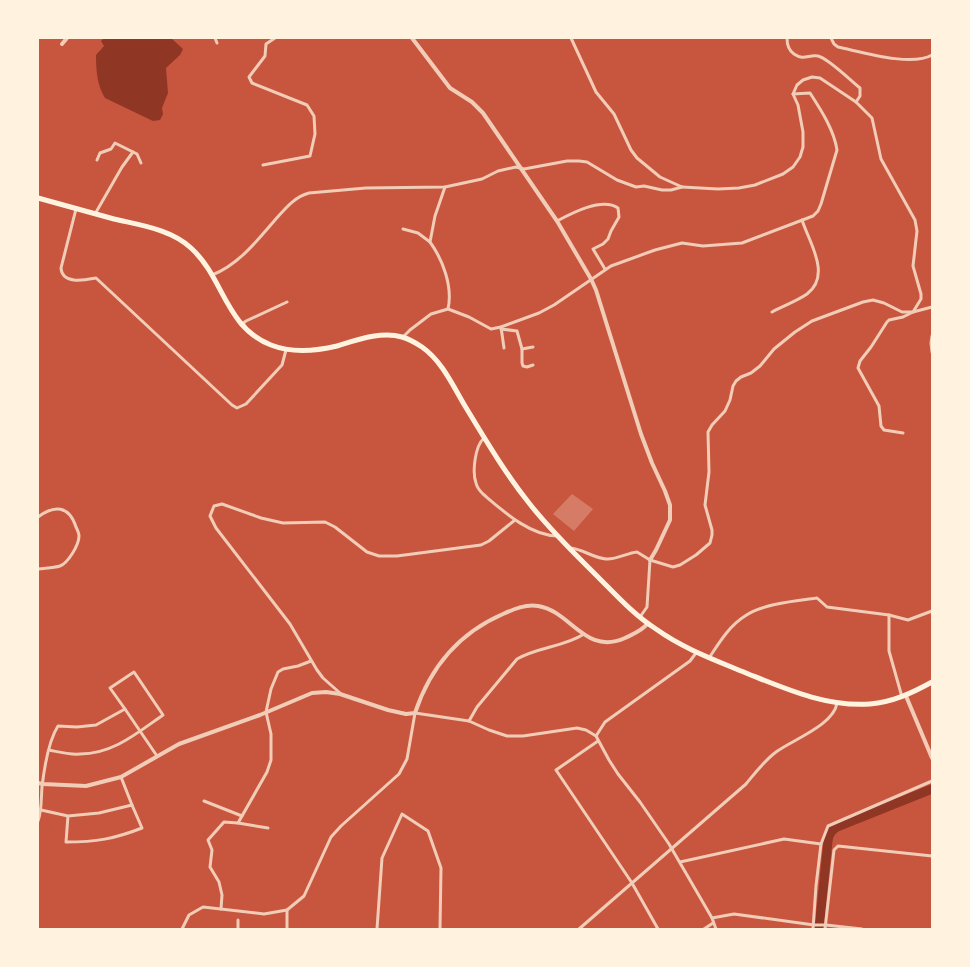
<svg xmlns="http://www.w3.org/2000/svg" width="970" height="967" font-family="'Sofia Sans Condensed',sans-serif">
<style>
.water{fill:#8f3625}
.lines{fill:none;stroke-linecap:round;stroke-linejoin:round}
.river{stroke:#8f3625;stroke-width:9}
.building{fill:#d67c66}
.minor{stroke:#f1ccb7;stroke-width:3}
.tertiary{stroke:#f1ccb7;stroke-width:4}
.primary{stroke:#fff3e0;stroke-width:5}
</style>
<rect width="100%" height="100%" fill="#c8553d"/>
<path class="water" d="M104 38H171L183 49 180 55 166 68 168 93 162 108 163 114 160 120 153 121 105 98C97 85 96 70 96 55L104 46 101 41Z"/>
<g class="lines">
<path class="river" d="M819 929 828 841C829 834 831 831 837 827L932 789"/>
</g>
<polygon class="building" points="572,494 593,509 574,531 553,514"/>
<g class="lines">
<g class="minor">
<polyline points="215,38 217,43"/>
<polyline points="571,38 596,92 614,114 631,150 637,158 660,177 682,187 718,189 739,188 755,185 783,174 793,167 800,157 803,147 803,132 798,105 793,94 797,85 803,80 812,77 820,78 856,102 872,118 881,159 915,220 917,231 913,266 921,294 921,299 913,312 903,317 889,320 887,322 871,347 860,361 858,368 879,406 881,426 884,430 903,433"/>
<path d="M787 38C787 44 788 50 794 54 804 61 809 54 818 56 828 58 851 81 860 88V96L856 102"/>
<path d="M831 38 834 44 838 47C862 52 911 67 932 55"/>
<polyline points="97,160 100,153 111,149 115,143 137,154 141,163"/>
<polyline points="263,165 310,156 315,134 314,116 307,105 252,83 249,77 265,56 266,44 275,38"/>
<path d="M445 187 435 216 430 242C443 260 453 287 448 309"/>
<path d="M76 209 61 268C62 285 85 280 96 278L232 405 237 408 246 404 282 365 286 350"/>
<polyline points="95,214 122,167 133,152"/>
<path d="M557 221C572 213 602 197 618 208L619 217 611 231 608 239 603 244 593 249 605 269"/>
<polyline points="403,229 418,233 430,242"/>
<path d="M212 275C238 265 257 241 275 220 285 209 294 197 309 193L366 188 445 187 482 179 498 171 516 167 524 169 567 161H579L587 162 617 180 636 187 644 186 662 190H671L682 187"/>
<path d="M772 312C783 306 797 301 807 294 832 275 809 242 802 220"/>
<polyline points="241,325 246,321 287,302"/>
<polyline points="501,327 504,348"/>
<polyline points="501,329 517,331 522,349 522,363 523,366 527,367 533,365"/>
<polyline points="932,336 931,343 932,352"/>
<path d="M403 337 410 330 431 314 448 309 469 317 491 329 501 327 539 313 554 305 611 266 655 250 682 243 703 246 742 243 813 216 818 211 821 204 837 150C834 130 821 110 810 93L793 94"/>
<polyline points="522,349 533,347"/>
<path d="M484 438C475 446 472 472 476 483 477 488 480 491 483 494 503 511 530 536 558 536"/>
<path d="M38 517C54 505 69 505 76 527 77 529 79 533 79 536 79 545 68 563 60 566 53 568 45 568 38 569"/>
<path d="M570 548C583 549 593 558 606 559 616 560 627 553 637 552L650 560 673 567 680 565 696 555 710 543 712 535V530L705 505 709 472 708 432 712 425 725 411 730 400 733 386 736 381 741 377 751 373 760 366 774 349 795 332 812 321 863 302 873 300 884 303 902 312H913L932 307"/>
<polyline points="889,615 889,651 902,697"/>
<polyline points="640,617 647,607 650,560"/>
<path d="M709 658C719 643 729 626 745 616 762 604 795 601 817 598L827 607 889 615 908 620 932 611"/>
<polyline points="340,693 323,678 317,670 290,624 216,528 210,516 214,506 222,504 261,518 283,523 325,522 335,527 367,552 379,556 397,556 481,545 489,541 515,520"/>
<path d="M469 721 477 707 517 659C538 647 564 647 584 634"/>
<polyline points="596,736 605,722 690,661 696,653"/>
<polyline points="598,741 556,770 632,883 658,929"/>
<path d="M49 750C59 752 70 755 80 754 113 754 137 733 163 715L134 672 110 688 125 709"/>
<polyline points="121,777 132,805"/>
<polyline points="204,801 242,816"/>
<path d="M41 810 68 816 99 813 132 805 142 828C114 839 96 842 66 842L68 816"/>
<path d="M38 821C42 810 41 798 42 787 44 770 49 740 58 726L77 727 96 725 125 709 157 756"/>
<polyline points="238,823 268,828"/>
<polyline points="680,862 784,839 821,844"/>
<polyline points="221,909 222,895 219,882 210,867 212,850 208,840 224,822 238,823 267,772 271,760 271,734 266,712 271,689 278,672 283,669 298,666 311,661"/>
<polyline points="287,910 287,929"/>
<polyline points="712,918 734,914 814,925 826,925 862,929"/>
<polyline points="182,929 189,915 203,907 264,914 287,910 304,896 331,837 341,826 399,774 407,759 415,713 469,721 489,730 507,736 523,736 577,728 586,730 596,736 609,760 618,774 640,802 669,844 712,918 716,929"/>
<polyline points="238,929 238,920"/>
<polyline points="377,929 382,858 402,814 428,831 441,868 440,929"/>
<path d="M579 929 746 784C755 773 764 761 776 752 792 740 834 725 837 703"/>
<polyline points="704,929 713,923"/>
<polyline points="813,929 816,886 821,844 828,826 932,781"/>
<polyline points="825,929 834,850 838,846 932,856"/>
</g>
<g class="tertiary">
<polyline points="412,38 450,88 472,102 483,113 557,221 591,279 596,290 641,434 652,463 665,491 670,505 670,520 656,550 650,560"/>
<polyline points="62,44 67,38"/>
<polyline points="906,696 932,758"/>
<path d="M38 783 43 784 86 786 121 777 179 744 260 715 312 693 326 692 340 694 388 710 406 714 415 713C430 668 459 633 503 614 514 609 526 604 538 606 571 611 585 656 625 638 633 634 642 631 648 623"/>
</g>
<path class="primary" d="M38 198C63 205 88 212 114 219 139 225 171 229 191 248 224 278 225 327 271 345 291 353 316 351 337 346 357 340 381 331 402 337 409 339 416 343 422 347 442 361 453 386 465 406 485 439 505 473 529 503 550 530 574 553 598 577 616 595 634 615 656 629 684 649 715 660 746 673 786 689 826 707 870 704 893 702 912 693 932 682"/>
</g>
<rect width="970" height="967" fill="none" stroke="#fff3e0" stroke-width="78"/>
</svg>
